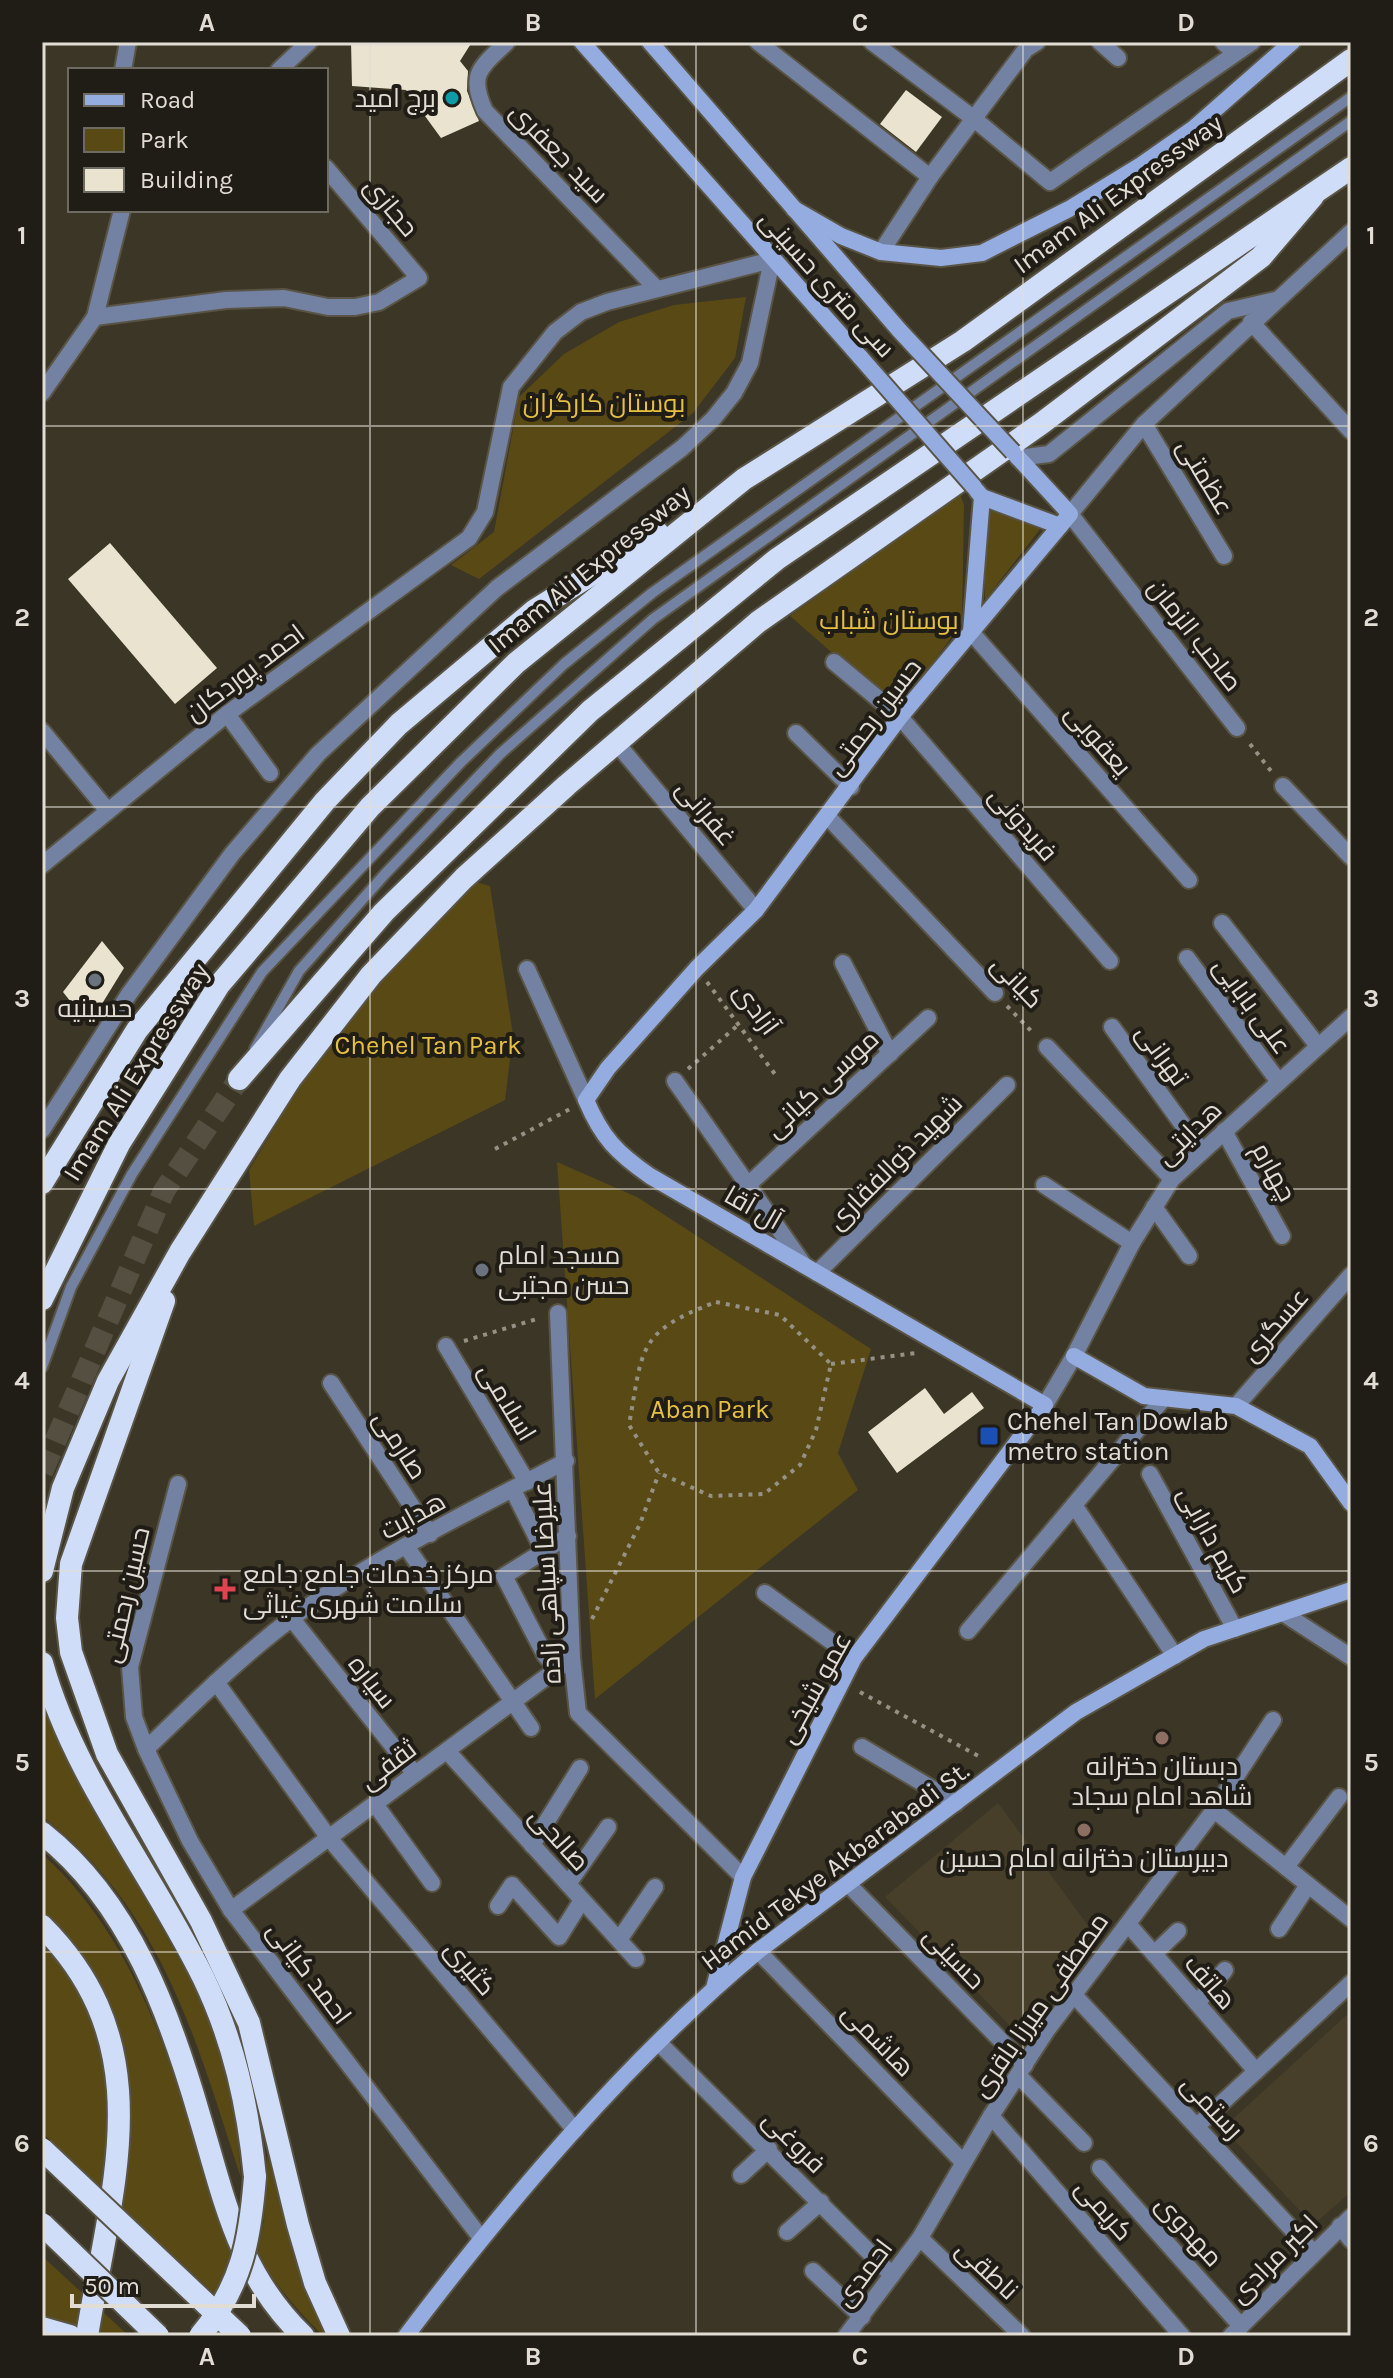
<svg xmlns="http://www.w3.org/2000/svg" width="1393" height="2378" font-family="Karla,Cairo,sans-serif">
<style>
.built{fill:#473f29}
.green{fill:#594915}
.building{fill:#e9e3d0}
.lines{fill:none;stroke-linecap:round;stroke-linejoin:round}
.trunk-tunnel{stroke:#544f40;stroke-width:22;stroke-dasharray:22 11;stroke-linecap:butt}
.service-casing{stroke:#595445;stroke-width:14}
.minor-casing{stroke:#595445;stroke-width:20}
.tertiary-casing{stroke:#595445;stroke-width:20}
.secondary-casing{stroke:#595445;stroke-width:20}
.trunk-casing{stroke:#595445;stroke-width:26}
.path{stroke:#959185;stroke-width:4;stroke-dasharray:4 6;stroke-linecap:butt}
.service{stroke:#7382a2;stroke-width:10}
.minor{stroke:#7382a2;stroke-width:16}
.tertiary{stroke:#7382a2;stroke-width:16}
.secondary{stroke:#95ace0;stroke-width:16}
.trunk{stroke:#d0ddf9;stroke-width:22}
.secondary-bridge-casing{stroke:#595445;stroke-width:20;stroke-linecap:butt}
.trunk-bridge-casing{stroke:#595445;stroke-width:26;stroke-linecap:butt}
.secondary-bridge{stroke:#95ace0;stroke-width:16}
.trunk-bridge{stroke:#d0ddf9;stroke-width:22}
.grid{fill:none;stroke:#e1ddd4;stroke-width:2;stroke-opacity:0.55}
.culture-dot{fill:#0f9aa8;stroke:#201d16;stroke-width:3}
.worship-dot{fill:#6b7280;stroke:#201d16;stroke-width:3}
.transit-dot{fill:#1a4fb4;stroke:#201d16;stroke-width:3}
.health-dot{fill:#e0444e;stroke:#201d16;stroke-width:3}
.education-dot{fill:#8d6e63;stroke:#201d16;stroke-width:3}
.labels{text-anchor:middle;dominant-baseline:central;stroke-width:8;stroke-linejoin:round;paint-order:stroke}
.poi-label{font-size:26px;fill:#e1ddd4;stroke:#201d16}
.street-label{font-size:26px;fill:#e1ddd4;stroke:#201d16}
.park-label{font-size:26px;fill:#e7c041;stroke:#201d16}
.neatline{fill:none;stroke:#e1ddd4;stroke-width:3}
.grid-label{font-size:26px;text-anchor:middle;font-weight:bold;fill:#e1ddd4}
</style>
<rect width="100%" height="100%" fill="#3b3626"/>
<g class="built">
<polygon points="998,1803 1095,1935 1020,2036 885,1897"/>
<polygon points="1351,2011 1351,2192 1313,2225 1223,2128"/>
</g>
<g class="green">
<polygon points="746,297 735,358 693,413 479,579 451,565 494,532 519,397 564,354 619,322 674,305"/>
<polygon points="960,494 964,505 962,623 898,710 790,616"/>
<polygon points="985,508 1041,528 985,600"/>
<polygon points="462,878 490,886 513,1035 505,1100 254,1226 249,1170 328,1038"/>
<polygon points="557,1162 637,1197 871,1349 838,1453 858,1490 595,1699"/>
<path d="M42 1700 78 1779 192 1982 218 2044 236 2120 241 2178C196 2041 163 1910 42 1816Z"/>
<path d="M42 1854C157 1957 184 2120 233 2260L216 2295 119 2206C134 2087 139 2000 42 1913Z"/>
<path d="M42 1939C111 2015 115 2091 102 2189L42 2133Z"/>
<path d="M267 2155 292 2242 331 2336H323C298 2311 275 2285 257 2254L264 2220Z"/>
<polygon points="42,2256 129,2336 98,2336 42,2318"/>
</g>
<g class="building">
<polygon points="351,42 472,42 460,61 468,71 467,91 479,121 441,138 406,90 352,86"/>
<polygon points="906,90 942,117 916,152 880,124"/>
<polygon points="110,543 217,668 175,704 68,579"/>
<polygon points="102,941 124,968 89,1025 63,992"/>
<polygon points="925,1388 944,1414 972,1392 984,1408 897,1473 868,1432"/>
</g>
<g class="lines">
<polyline class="trunk-tunnel" points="42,1472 164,1191 239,1079"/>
<defs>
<g id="service">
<polyline points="255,1049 299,971 385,874 500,754 653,619 734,561 1351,121"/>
<polyline points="42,1367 71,1287 132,1174 262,972 461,762 564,664 652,593 1351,97"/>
</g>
<g id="minor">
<path d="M507 42C480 68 468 74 485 111L656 288"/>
<polyline points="758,42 930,177"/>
<polyline points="872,42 973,118 1050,182 1252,42"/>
<polyline points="1100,42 1118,58"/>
<polyline points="1223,42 1235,53"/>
<polyline points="123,70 128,42"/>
<polyline points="279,70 309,42"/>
<polyline points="881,252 930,177 1026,49 1037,42"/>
<polyline points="95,317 226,300 284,298 328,307 355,307 379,302 419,278 326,168"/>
<polyline points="1251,322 1351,431"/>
<polyline points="42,393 95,317 122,210"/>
<polyline points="1144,424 1224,556"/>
<polyline points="1018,458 1049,454 1228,311 1275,300"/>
<polyline points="971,632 1189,880"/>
<polyline points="834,662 900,717 1110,961"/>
<polyline points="227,714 270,773"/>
<polyline points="1237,728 1070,514 1144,424 1351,232"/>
<polyline points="42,731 108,811"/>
<polyline points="796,733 851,787"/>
<polyline points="619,746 756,910"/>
<polyline points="1283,786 1351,857"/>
<polyline points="828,817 995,993"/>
<polyline points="42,865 227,714 469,538 485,512 511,387 555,332 581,312 607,302 772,260 750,363 734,393 713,419 682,448 497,588 318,754 232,854 129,994 42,1130"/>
<polyline points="1222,923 1318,1046"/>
<polyline points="1187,958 1279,1082"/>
<polyline points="843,963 890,1054"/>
<polyline points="527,969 586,1100"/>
<polyline points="1112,1027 1201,1150"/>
<polyline points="1047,1047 1172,1179"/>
<polyline points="675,1081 804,1265"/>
<polyline points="1224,1131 1282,1236"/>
<polyline points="748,1185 928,1018"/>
<polyline points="1044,1185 1132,1243"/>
<polyline points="1154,1207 1189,1256"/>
<polyline points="817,1273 1007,1085"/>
<polyline points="558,1313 572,1658 578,1713 743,1877"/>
<polyline points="446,1346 527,1482"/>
<polyline points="1074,1356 1132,1243 1172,1179 1351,1017"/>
<polyline points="331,1383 430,1534"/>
<polyline points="1236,1406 1351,1275"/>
<polyline points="1150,1474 1235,1629"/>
<polyline points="178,1484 130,1667 134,1717 146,1749 190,1841 231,1910 481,2238"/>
<polyline points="513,1490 544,1552"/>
<polyline points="1074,1505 1175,1656"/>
<polyline points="406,1546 531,1728"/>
<polyline points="765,1593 854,1658"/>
<polyline points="1283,1613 1351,1657"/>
<polyline points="292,1619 415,1774"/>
<polyline points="968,1631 1164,1398"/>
<polyline points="557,1669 545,1655 504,1576 568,1536"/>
<polyline points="216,1682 329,1838 575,2130"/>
<polyline points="862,1747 956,1803"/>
<path d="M146 1749C193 1704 239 1658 291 1619 376 1556 473 1510 566 1461"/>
<polyline points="447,1751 636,1959"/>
<polyline points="375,1804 432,1883"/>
<polyline points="1214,1810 1351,1919"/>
<polyline points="532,1845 580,1768"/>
<polyline points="1286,1867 1339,1797"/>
<polyline points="568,1884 608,1827"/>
<polyline points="849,1885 1025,2065"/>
<polyline points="498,1906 512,1885 559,1937 582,1900"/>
<polyline points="231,1910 572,1658"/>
<polyline points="1128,1924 1256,2071"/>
<polyline points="1279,1929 1308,1885"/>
<polyline points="619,1940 655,1887"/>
<polyline points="758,1951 963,2162"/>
<polyline points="1154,1954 1178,1931"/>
<polyline points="1074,1995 1314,2253"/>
<polyline points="1197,2003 1225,1970"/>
<polyline points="660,2044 892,2275"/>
<polyline points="1018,2075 1084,2143"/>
<polyline points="991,2116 1182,2336"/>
<polyline points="1197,2126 1351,1983"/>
<polyline points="1100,2168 1241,2326"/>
<polyline points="741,2175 769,2149"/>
<polyline points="1340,2226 1351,2240"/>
<polyline points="787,2232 821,2202"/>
<polyline points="920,2238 1022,2336"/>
<polyline points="813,2271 862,2317"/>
<polyline points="846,2336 920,2238 991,2116 1047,2030 1214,1810 1273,1720"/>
<polyline points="1231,2336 1351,2217"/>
</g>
<polyline id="tertiary" points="1045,1405 1074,1356"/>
<g id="secondary">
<polyline points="582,42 861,358"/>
<polyline points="650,42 900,331"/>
<polyline points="794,209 841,236 881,252 941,258 982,253 1069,209 1141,165 1194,128 1292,42"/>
<polyline points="977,491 982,497 1060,526"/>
<polyline points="971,632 982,497"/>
<polyline points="1074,1356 1144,1396 1236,1406 1310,1446 1351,1503"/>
<path d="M714 1988 743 1877 854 1658 1045 1405 650 1176C617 1153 602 1138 586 1100L608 1068 697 968 756 910 900 717 1070 514 1013 452"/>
<path d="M406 2336C509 2200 627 2060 758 1951L1076 1712 1204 1639 1351 1590"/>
</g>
<g id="trunk">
<polyline points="239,1079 384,912 590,711 777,559 1351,168"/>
<polyline points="42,1183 137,1030 325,801 399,724 535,610 658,533"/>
<polyline points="42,1299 119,1144 219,985 370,807 516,663 744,479 963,341 1351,60"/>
<polyline points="164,1301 71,1564 67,1618 71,1652 107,1754 201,1921 249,2023 298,2225 315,2283 339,2336"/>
<polyline points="42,1571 63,1488 108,1381 180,1252 290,1079 371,975 464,878 567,785 758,622 1042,423 1261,257 1313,196"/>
<path d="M42 1663C74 1778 151 1871 203 1977 234 2041 248 2106 255 2177"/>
<path d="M42 1833C130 1902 170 2014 200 2118 225 2201 238 2273 303 2336"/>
<path d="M42 1926C163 2047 111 2187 87 2336"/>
<polyline points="42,2328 70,2336"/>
</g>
</defs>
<use href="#service" class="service-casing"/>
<use href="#minor" class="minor-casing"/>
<use href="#tertiary" class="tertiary-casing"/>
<use href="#secondary" class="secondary-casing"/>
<use href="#trunk" class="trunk-casing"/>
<g class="path">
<polyline points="1250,744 1271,771"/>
<polyline points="707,982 777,1077"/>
<polyline points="1007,1006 1034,1034"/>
<polyline points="688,1069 738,1025"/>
<polyline points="495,1149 570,1109"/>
<path d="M716 1302 780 1315 831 1364 816 1430 800 1465 764 1494 711 1496 659 1473 629 1425C643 1349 636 1332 716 1302Z"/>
<polyline points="464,1341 540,1318"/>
<polyline points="831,1364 916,1353"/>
<polyline points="592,1619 640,1524 659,1473"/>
<polyline points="860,1692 982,1758"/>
</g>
<use href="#service" class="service"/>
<use href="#minor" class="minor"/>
<use href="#tertiary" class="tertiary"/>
<use href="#secondary" class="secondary"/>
<use href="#trunk" class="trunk"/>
<defs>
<g id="secondary-bridge">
<polyline points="900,331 1013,452"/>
<polyline points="861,358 974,487"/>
</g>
<g id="trunk-bridge">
<polyline points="42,2149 240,2336"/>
<polyline points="42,2224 158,2336"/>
<path d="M200 2336C242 2286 250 2240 255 2177"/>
</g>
</defs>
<use href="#secondary-bridge" class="secondary-bridge-casing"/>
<use href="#trunk-bridge" class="trunk-bridge-casing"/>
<use href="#secondary-bridge" class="secondary-bridge"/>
<use href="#trunk-bridge" class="trunk-bridge"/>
</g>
<path class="grid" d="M370 42V2336M696 42V2336M1023 42V2336M42 426H1351M42 807H1351M42 1189H1351M42 1571H1351M42 1952H1351"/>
<circle class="culture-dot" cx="452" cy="98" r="8"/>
<g class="worship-dot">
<circle cx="95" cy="980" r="8"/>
<circle cx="482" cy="1270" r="8"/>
</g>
<rect class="transit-dot" x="979" y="1426" width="20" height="20" rx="4"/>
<path class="health-dot" d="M221 1577h8v8h8v8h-8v8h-8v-8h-8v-8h8z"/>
<g class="education-dot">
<circle cx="1162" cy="1738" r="8"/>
<circle cx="1084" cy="1830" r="8"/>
</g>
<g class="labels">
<g class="poi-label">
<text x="436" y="98" text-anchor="end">برج امید</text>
<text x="95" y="1008">حسینیه</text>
<text x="498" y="1255" text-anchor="start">مسجد امام<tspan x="498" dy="30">حسن مجتبی</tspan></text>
<text x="1007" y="1421" text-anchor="start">Chehel Tan Dowlab<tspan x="1007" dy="30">metro station</tspan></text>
<text x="243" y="1574" text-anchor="start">مرکز خدمات جامع جامع<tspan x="243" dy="30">سلامت شهری غیاثی</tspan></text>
<text x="1162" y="1766">دبستان دخترانه<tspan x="1162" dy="30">شاهد امام سجاد</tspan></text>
<text x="1084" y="1858">دبیرستان دخترانه امام حسین</text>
</g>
<g class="street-label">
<text transform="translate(559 153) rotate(46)">سید جعفری</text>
<text transform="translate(1118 194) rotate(-36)">Imam Ali Expressway</text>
<text transform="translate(391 207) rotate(50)">حجازی</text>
<text transform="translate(827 284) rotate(48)">سی متری حسینی</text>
<text transform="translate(1205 477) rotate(59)">عظمتی</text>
<text transform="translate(589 569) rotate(-39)">Imam Ali Expressway</text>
<text transform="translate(1195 635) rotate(52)">صاحب الزمان</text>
<text transform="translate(245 673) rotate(-37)">احمد پوردکان</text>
<text transform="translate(874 717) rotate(-53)">حسین رحمتی</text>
<text transform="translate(1098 740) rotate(49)">یعقوبی</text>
<text transform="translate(706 813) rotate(50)">غفرانی</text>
<text transform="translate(1023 824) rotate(49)">فریدونی</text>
<text transform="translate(1017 982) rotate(46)">کیانی</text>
<text transform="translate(1252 1006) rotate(54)">علی بابایی</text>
<text transform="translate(756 1009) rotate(54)">آزادی</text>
<text transform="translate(1162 1055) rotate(54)">تهرانی</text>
<text transform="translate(136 1072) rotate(-58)">Imam Ali Expressway</text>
<text transform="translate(822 1084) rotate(-43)">موسی کیانی</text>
<text transform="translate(1189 1133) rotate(-44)">هدایتی</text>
<text transform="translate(895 1162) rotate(-45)">شهید ذوالفقاری</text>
<text transform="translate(1274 1172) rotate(61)">چهارم</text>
<text transform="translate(753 1208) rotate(30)">آل آقا</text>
<text transform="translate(1275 1325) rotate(-49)">عسگری</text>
<text transform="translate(507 1402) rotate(59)">اسلامی</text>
<text transform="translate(400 1445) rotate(57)">صارمی</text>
<text transform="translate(413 1516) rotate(-29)">هدایت</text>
<text transform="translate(1213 1540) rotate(61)">کریم دارابی</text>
<text transform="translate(547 1583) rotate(-93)">علیرضا سپاهی زاده</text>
<text transform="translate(126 1595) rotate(-77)">حسین رحمتی</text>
<text transform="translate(372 1682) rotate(52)">سیاره</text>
<text transform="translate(815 1688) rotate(-61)">عمو شیخی</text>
<text transform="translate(388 1765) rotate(-37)">ثقفی</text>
<text transform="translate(559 1839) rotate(48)">صالحی</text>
<text transform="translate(835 1866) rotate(-37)">Hamid Tekye Akbarabadi St.</text>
<text transform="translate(954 1958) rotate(46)">حسینی</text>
<text transform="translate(470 1968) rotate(50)">کثیری</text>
<text transform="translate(309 1973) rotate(53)">احمد کیانی</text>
<text transform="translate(1210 1982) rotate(49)">هاتف</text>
<text transform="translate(1040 2005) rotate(-55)">مصطفی میرزا باقری</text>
<text transform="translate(878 2040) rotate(46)">هاشمی</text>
<text transform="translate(1212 2107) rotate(47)">رستمی</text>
<text transform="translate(794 2142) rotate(45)">فروغی</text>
<text transform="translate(1104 2210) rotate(49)">کریمی</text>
<text transform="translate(1189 2231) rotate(48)">مهدوی</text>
<text transform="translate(1274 2259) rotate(-45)">اکبر مرادی</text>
<text transform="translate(987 2270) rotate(43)">ناطقی</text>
<text transform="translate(864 2273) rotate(-53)">احمدی</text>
</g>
<g class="park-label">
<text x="604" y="403">بوستان کارگران</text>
<text x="889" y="620">بوستان شباب</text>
<text x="428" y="1045">Chehel Tan Park</text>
<text x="710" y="1409">Aban Park</text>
</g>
</g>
<rect width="1393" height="2378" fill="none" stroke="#201d16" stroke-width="88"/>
<rect x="68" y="68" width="260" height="144" fill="#201d16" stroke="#6d6a62" stroke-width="2"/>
<rect x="84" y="94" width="40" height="12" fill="#95ace0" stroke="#6d6a62" stroke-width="2"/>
<text x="140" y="108" font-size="24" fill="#e1ddd4">Road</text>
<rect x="84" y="128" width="40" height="24" fill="#594915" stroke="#6d6a62" stroke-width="2"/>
<text x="140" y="148" font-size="24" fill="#e1ddd4">Park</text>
<rect x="84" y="168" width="40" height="24" fill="#e9e3d0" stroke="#6d6a62" stroke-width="2"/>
<text x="140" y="188" font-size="24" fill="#e1ddd4">Building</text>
<path d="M72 2294v12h182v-12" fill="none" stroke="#e1ddd4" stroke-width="4"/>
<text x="84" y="2294" font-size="24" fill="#e1ddd4" stroke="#201d16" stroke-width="6" paint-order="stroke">50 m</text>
<rect x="44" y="44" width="1305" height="2290" class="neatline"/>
<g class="grid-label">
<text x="207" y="31">A</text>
<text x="533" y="31">B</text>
<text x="860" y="31">C</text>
<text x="1186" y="31">D</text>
<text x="22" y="244">1</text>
<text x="1371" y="244">1</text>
<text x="22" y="626">2</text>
<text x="1371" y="626">2</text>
<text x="22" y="1007">3</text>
<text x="1371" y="1007">3</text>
<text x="22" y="1389">4</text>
<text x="1371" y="1389">4</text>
<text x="22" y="1771">5</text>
<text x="1371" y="1771">5</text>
<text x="22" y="2152">6</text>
<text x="1371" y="2152">6</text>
<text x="207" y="2365">A</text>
<text x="533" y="2365">B</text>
<text x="860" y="2365">C</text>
<text x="1186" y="2365">D</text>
</g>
</svg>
